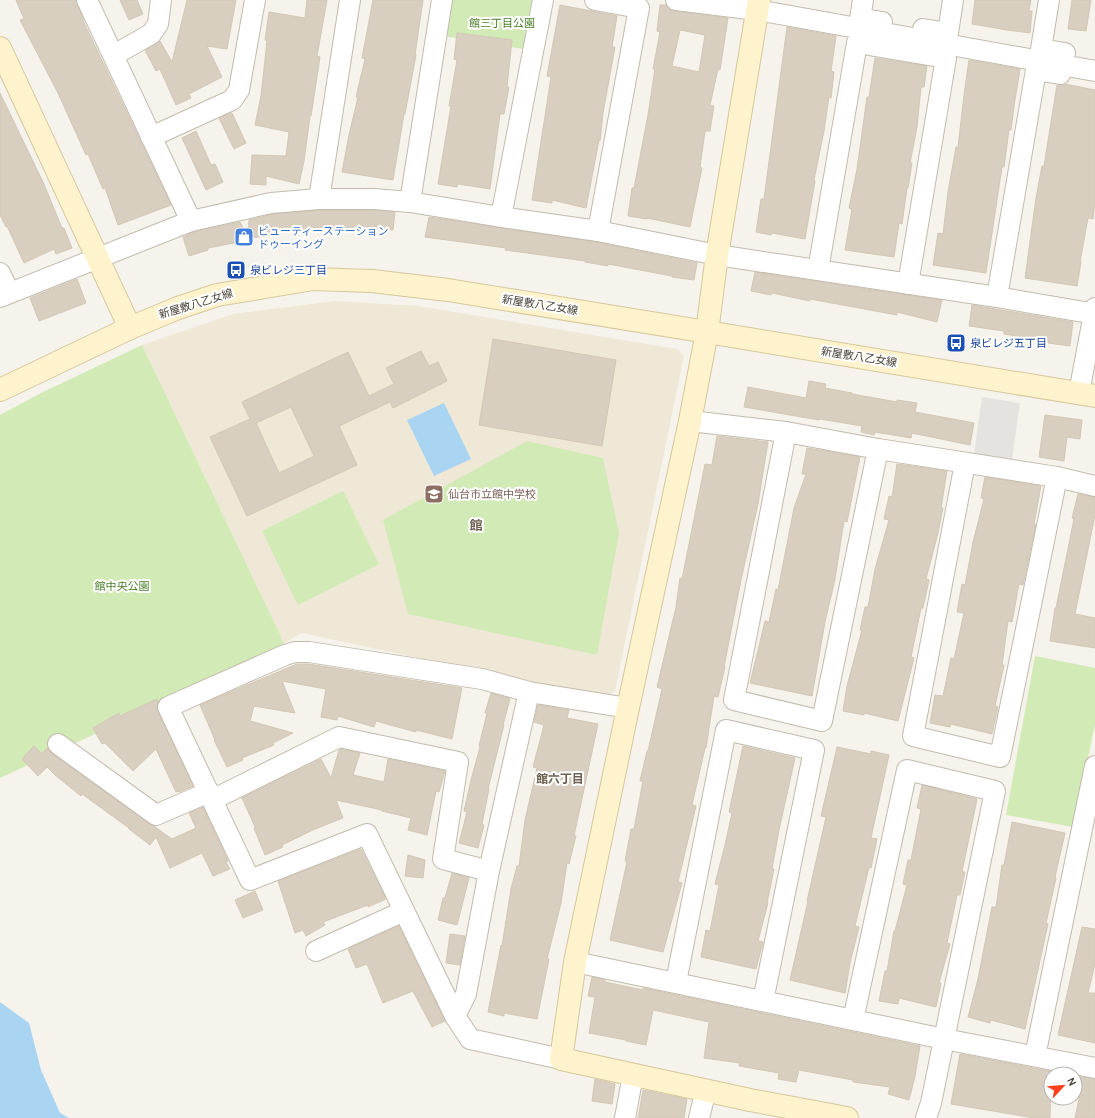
<svg xmlns="http://www.w3.org/2000/svg" width="1095" height="1118" font-family="Karla,'Noto Sans JP',sans-serif">
<style>
.education{fill:#efe8d6}
.green{fill:#d2eab5}
.parking{fill:#e5e3e0}
.water{fill:#a9d4f2}
.building{fill:#d8cfc1;stroke:#d3c7b4;fill-rule:evenodd}
.lines{fill:none;stroke-linecap:round;stroke-linejoin:round}
.street-casing{stroke:#c2bbae;stroke-width:22}
.secondary-casing{stroke:#d6c79b;stroke-width:24}
.street{stroke:#fff;stroke-width:20}
.secondary{stroke:#fff3cd;stroke-width:22}
.labels{text-anchor:middle;dominant-baseline:central;stroke-width:4;stroke-linejoin:round;paint-order:stroke}
.park-label{font-size:11px;fill:#4a7f2a;stroke:#fff}
.shop-label{font-size:11px;fill:#366cbe;stroke:#fff;text-anchor:start}
.transit-label{font-size:11px;fill:#164399;stroke:#fff;text-anchor:start}
.street-label{font-size:11px;fill:#4b4439;stroke:#fff}
.education-label{font-size:11px;fill:#785e54;stroke:#fff;text-anchor:start}
.neighbourhood-label{font-size:12px;font-weight:bold;fill:#6e6250;stroke:#fff}
.quarter-label{font-size:13px;font-weight:bold;fill:#6e6250;stroke:#fff}
</style>
<rect width="100%" height="100%" fill="#f6f3ec"/>
<polygon class="education" points="335,301 418,306 677,349 684,356 615,691 605,698 302,633 284,643 142,345 233,314"/>
<g class="green">
<polygon points="450,0 532,0 523,49 444,36"/>
<polygon points="142,345 284,643 272,652 0,778 0,415 41,393"/>
<polygon points="527,441 603,458 619,533 597,655 408,614 383,520"/>
<polygon points="343,491 379,564 298,605 262,531"/>
<polygon points="1035,656 1095,668 1095,725 1073,827 1006,815"/>
</g>
<polygon class="parking" points="982,397 1020,403 1012,459 974,454"/>
<g class="water">
<polygon points="444,403 471,459 434,476 407,420"/>
<polygon points="0,1002 29,1023 41,1070 60,1113 69,1118 0,1118"/>
</g>
<g class="building">
<polygon points="16,0 76,0 85,25 171,205 118,225 105,188 103,189 88,154 86,155 58,93 20,20 24,19"/>
<polygon points="120,0 137,0 143,14 129,20"/>
<polygon points="187,0 236,0 227,49 207,46 222,77 189,94 191,98 176,105 160,69 156,71 145,50 160,41 172,62"/>
<polygon points="307,0 327,0 317,56 320,57 311,116 310,116 304,161 299,184 266,176 266,185 250,184 252,155 286,156 289,132 255,125 261,96 267,41 265,40 269,12 305,18"/>
<polygon points="373,0 423,0 415,55 416,55 405,114 404,114 393,180 342,172 349,135 358,97 356,97 365,59 362,58"/>
<polygon points="975,0 1031,0 1029,11 1032,11 1030,33 1007,30 972,24"/>
<polygon points="1072,0 1091,0 1086,31 1068,29"/>
<polygon points="560,5 617,16 612,47 615,47 603,113 600,141 599,140 586,208 552,200 552,203 532,200 551,77 547,76"/>
<path d="M660 5H666L669 9 675 11 728 18 720 70 718 69 710 105 714 106 710 131H705L700 167 702 168 690 227 647 218V219L628 216 632 188H634L648 115 655 69H653L660 32 657 31ZM680 30 705 35 699 72 672 66Z"/>
<polygon points="787,27 836,36 831,71 834,72 831,98 829,97 824,131 814,180 815,181 805,239 772,233 771,235 756,232 761,199 764,199"/>
<polygon points="457,33 512,40 507,87 509,87 504,114 500,114 490,189 458,184 457,187 438,184 451,106 449,106 457,60 454,59"/>
<polygon points="875,58 927,66 924,87 921,87 917,127 910,163 912,163 908,188 907,188 902,224 899,223 894,257 845,250 852,209 849,208 857,169 867,97 869,97"/>
<polygon points="969,60 1020,69 1014,106 1011,130 1009,130 1004,167 1002,167 986,273 933,265 938,233 943,234 948,192 956,147 958,147 964,95"/>
<polygon points="1065,84 1095,90 1095,203 1093,219 1088,218 1080,262 1081,262 1077,286 1025,278 1036,198 1042,166 1044,166 1057,85"/>
<polygon points="0,93 43,182 62,228 64,228 72,248 56,254 54,249 24,263 7,226 6,227 0,215"/>
<polygon points="232,113 246,143 234,149 219,118"/>
<polygon points="196,131 211,165 215,164 223,182 206,190 182,138"/>
<polygon points="319,210 374,210 395,212 393,230 353,226 353,231 330,231 330,229 280,232 280,235 248,238 249,220 273,214"/>
<polygon points="429,217 596,242 697,263 694,280 672,277 672,276 608,264 608,266 585,262 585,261 505,250 506,248 425,237"/>
<polygon points="240,222 249,240 208,248 208,250 189,256 183,237 194,232"/>
<polygon points="755,272 906,295 942,300 937,322 897,312 897,315 810,299 810,301 772,293 771,295 751,291"/>
<polygon points="77,279 86,303 39,321 30,298"/>
<polygon points="972,305 1073,322 1070,346 1048,343 1049,341 1004,334 1004,331 969,326"/>
<polygon points="493,339 616,360 602,446 479,425"/>
<path d="M421 351 429 366 438 362 447 381 393 408 390 402 339 426 357 465 247 516 210 437 250 419 242 402 348 352 369 396 394 384 386 368ZM291 407 314 456 279 473 256 423Z"/>
<polygon points="809,381 826,384 825,388 852,393 852,394 897,402 897,400 917,403 915,412 974,423 970,445 912,433 911,438 875,432 874,435 861,432 862,426 820,419 819,420 744,407 748,387 806,398"/>
<polygon points="1045,415 1082,420 1080,439 1067,437 1064,461 1039,457"/>
<polygon points="717,436 768,442 758,504 741,580 724,667 725,667 718,697 714,696 706,748 705,748 692,805 696,806 678,882 682,883 663,952 610,940 627,862 625,861 631,829 634,829 643,781 640,781 647,751 648,751 662,689 657,687 676,607 680,578 682,579 705,464 712,465"/>
<polygon points="807,448 860,457 847,522 844,521 835,579 825,622 812,696 750,683 765,621 769,622 776,589 778,590 794,508 806,474 802,474"/>
<polygon points="897,464 947,471 941,508 943,508 938,533 926,579 929,580 923,608 921,608 911,657 914,658 898,721 864,713 864,715 843,711 847,686 862,630 860,630 865,607 868,607 875,569 889,520 884,519 889,496 892,497"/>
<polygon points="985,477 1041,486 1034,524 1036,524 1023,585 1019,584 1012,622 1008,621 1002,665 1004,665 995,706 998,707 992,734 951,724 950,727 930,723 935,695 943,696 951,658 954,659 964,613 957,612 962,584 965,585 973,542 984,499 981,498"/>
<polygon points="1078,494 1095,497 1095,515 1075,614 1095,618 1095,648 1050,641 1055,608 1056,608 1074,519 1072,518"/>
<polygon points="297,664 308,664 462,688 452,739 416,730 416,732 376,721 374,727 338,716 337,720 321,717 326,689 282,681 295,713 254,706 250,721 293,733 273,743 274,745 242,758 243,760 227,767 214,740 215,740 200,705"/>
<polygon points="491,693 510,699 503,725 504,725 488,789 489,789 482,824 484,825 478,848 459,843 467,812 464,811 471,780 480,747 479,746 487,713 485,713"/>
<polygon points="157,699 158,702 157,706 158,712 193,786 179,792 179,791 176,792 156,749 133,771 105,743 102,744 93,728 119,713 120,716"/>
<polygon points="538,705 569,710 567,718 598,724 574,836 576,836 569,864 567,863 561,903 547,959 549,959 537,1019 504,1013 504,1016 488,1012 501,945 502,946 511,889 517,866 519,866 525,820 537,768 533,767 544,725 534,722"/>
<polygon points="34,746 42,754 47,748 51,753 172,839 196,828 189,813 203,807 228,861 226,862 230,869 213,876 202,853 170,868 156,837 150,845 129,829 129,828 82,794 81,796 55,775 47,767 38,776 22,759"/>
<polygon points="743,746 795,758 779,830 772,869 774,869 767,903 768,903 758,941 763,942 756,969 701,957 706,930 710,931 719,885 715,884 725,845 732,813 729,812"/>
<polygon points="837,747 871,754 871,751 889,755 871,838 877,839 871,868 869,867 855,926 859,927 850,963 845,993 790,980 808,901 807,901 826,817 821,816"/>
<polygon points="341,749 360,753 353,775 384,782 388,759 445,771 439,792 436,791 427,835 408,830 411,818 382,811 382,810 336,800 343,818 315,829 282,845 283,847 265,855 254,828 255,827 242,798 321,759 331,778 339,750"/>
<polygon points="922,785 977,799 962,872 965,872 960,895 957,895 947,943 950,944 939,983 941,983 936,1007 899,998 898,1004 879,1001 885,971 887,971 894,931 895,931 907,885 903,884 908,860 911,860 921,809 917,808"/>
<polygon points="1012,822 1065,833 1055,877 1056,878 1046,923 1048,924 1025,1029 991,1020 990,1023 968,1017 978,979 992,907 996,907 1002,865 1004,865"/>
<polygon points="361,849 386,899 368,907 368,905 323,922 325,925 306,936 303,930 295,933 278,881"/>
<polygon points="408,855 425,860 423,878 405,876"/>
<polygon points="452,873 469,878 457,925 438,920 443,898 445,898"/>
<polygon points="255,891 263,910 243,918 235,900"/>
<polygon points="399,926 445,1021 432,1027 413,991 383,1003 367,964 356,968 348,949"/>
<polygon points="1082,927 1095,929 1095,964 1088,993 1095,993 1095,1043 1058,1035"/>
<polygon points="450,934 465,936 460,965 446,963"/>
<polygon points="592,977 605,980 605,982 643,990 643,988 920,1046 915,1076 909,1100 888,1094 890,1087 853,1082 853,1080 799,1070 796,1082 778,1079 779,1073 739,1066 740,1063 704,1058 709,1022 653,1010 646,1045 626,1041 626,1040 589,1033 595,997 588,996"/>
<polygon points="960,1054 1065,1074 1051,1074 1050,1118 1034,1118 951,1104"/>
<polygon points="1075,1076 1095,1079 1095,1118 1075,1118 1080,1094 1075,1093"/>
<polygon points="595,1079 615,1084 612,1104 592,1101"/>
<polygon points="643,1090 687,1099 684,1118 638,1118"/>
</g>
<g class="lines">
<defs>
<g id="street">
<polyline points="87,0 191,221"/>
<polyline points="595,0 639,8 598,231"/>
<polyline points="676,0 757,10 1095,71"/>
<polyline points="863,0 860,19 882,22"/>
<polyline points="1049,0 1041,49 1065,53"/>
<polyline points="923,29 948,33 953,0"/>
<polyline points="114,55 151,34 158,24 161,0"/>
<polyline points="151,137 232,100 239,90 255,0"/>
<polyline points="319,199 350,0"/>
<polyline points="410,202 442,0"/>
<polyline points="501,217 543,0"/>
<polyline points="818,270 857,43 946,58 908,284"/>
<polyline points="0,273 9,292"/>
<polyline points="0,297 191,221 271,203 319,199 374,199 410,202 501,217 598,231 717,255 997,297 1095,314"/>
<polyline points="997,297 1036,70 1060,74"/>
<polyline points="1079,393 1095,308"/>
<polyline points="690,421 786,432 878,449 1057,477 1095,486"/>
<polyline points="786,432 734,700 822,721 878,449"/>
<polyline points="965,463 913,736 1000,757 1057,477"/>
<polyline points="58,744 156,815 209,792"/>
<polyline points="212,800 339,737 458,762 443,859 489,871"/>
<polyline points="316,951 404,911"/>
<polyline points="575,962 944,1039 1095,1068"/>
<polyline points="676,982 726,730 814,750 763,1001"/>
<polyline points="455,1016 466,994 489,871 529,692"/>
<polyline points="853,1020 907,770 995,791 931,1103 926,1118"/>
<polyline points="1035,1056 1095,766"/>
<polyline points="561,1059 470,1039 455,1016 367,834 250,880 168,707 285,655 295,652 309,652 482,679 529,692 628,708"/>
<polyline points="625,1118 633,1075"/>
<polyline points="699,1118 706,1090"/>
</g>
<g id="secondary">
<polyline points="759,0 717,255 707,332 690,421 628,708 575,962 561,1059 750,1100 847,1118"/>
<polyline points="0,48 130,328"/>
<polyline points="0,390 130,328 178,308 217,295 313,279 372,281 448,290 707,332 1095,396"/>
</g>
</defs>
<use href="#street" class="street-casing"/>
<use href="#secondary" class="secondary-casing"/>
<use href="#street" class="street"/>
<use href="#secondary" class="secondary"/>
</g>
<defs>
<symbol id="shop-square" viewBox="-11 -11 22 22"><rect x="-9" y="-9" width="18" height="18" rx="4" fill="#3f7fe0" stroke="#fff"/><path d="M-5-2.5h2.3a2.7 3.5 0 0 1 5.4 0H5L5.5 6h-11ZM-1.5-2.5h3a1.5 2.3 0 0 0-3 0Z" fill="#fff"/></symbol>
<symbol id="bus-square" viewBox="-11 -11 22 22"><rect x="-9" y="-9" width="18" height="18" rx="4" fill="#1a4fb4" stroke="#fff"/><path d="M-5-6H5V4H4V6H2V4H-2V6H-4V4H-5ZM-3.5-4V0h7V-4ZM-3.5 1.2v1.5H-2V1.2ZM2 1.2v1.5H3.5V1.2Z" fill="#fff"/></symbol>
<symbol id="school-square" viewBox="-11 -11 22 22"><rect x="-9" y="-9" width="18" height="18" rx="4" fill="#8d6e63" stroke="#fff"/><path d="M0-5L7-2L0 1L-7-2ZM-4 1L0 2.5L4 1V4Q0 6-4 4Z" fill="#fff"/></symbol>
</defs>
<g fill-rule="evenodd">
<use href="#shop-square" x="233" y="226" width="22" height="22"/>
<use href="#bus-square" x="225" y="259" width="22" height="22"/>
<use href="#bus-square" x="945" y="332" width="22" height="22"/>
<use href="#school-square" x="423" y="483" width="22" height="22"/>
</g>
<g class="labels">
<g class="park-label">
<text x="502" y="23">館三丁目公園</text>
<text x="122" y="586">館中央公園</text>
</g>
<g class="shop-label">
<text x="258" y="231">ビューティーステーション<tspan x="258" dy="13">ドゥーイング</tspan></text>
</g>
<g class="transit-label">
<text x="250" y="270">泉ビレジ三丁目</text>
<text x="970" y="343">泉ビレジ五丁目</text>
</g>
<g class="street-label">
<text transform="translate(196 304) rotate(-17)">新屋敷八乙女線</text>
<text transform="translate(540 305) rotate(9)">新屋敷八乙女線</text>
<text transform="translate(859 357) rotate(9)">新屋敷八乙女線</text>
</g>
<g class="education-label">
<text x="448" y="494">仙台市立館中学校</text>
</g>
<g class="neighbourhood-label">
<text x="560" y="779">館六丁目</text>
</g>
<g class="quarter-label">
<text x="476" y="525">館</text>
</g>
</g>
<g transform="translate(1063 1086) rotate(64)"><circle r="19" fill="#ffffff" stroke="#b7b4b0"/>
<path d="M0-3L7 15L0 10L-7 15Z" fill="#fc3f1d"/>
<text y="-6" font-size="11" font-weight="bold" text-anchor="middle" fill="#4b4439">N</text>
</g>
</svg>
